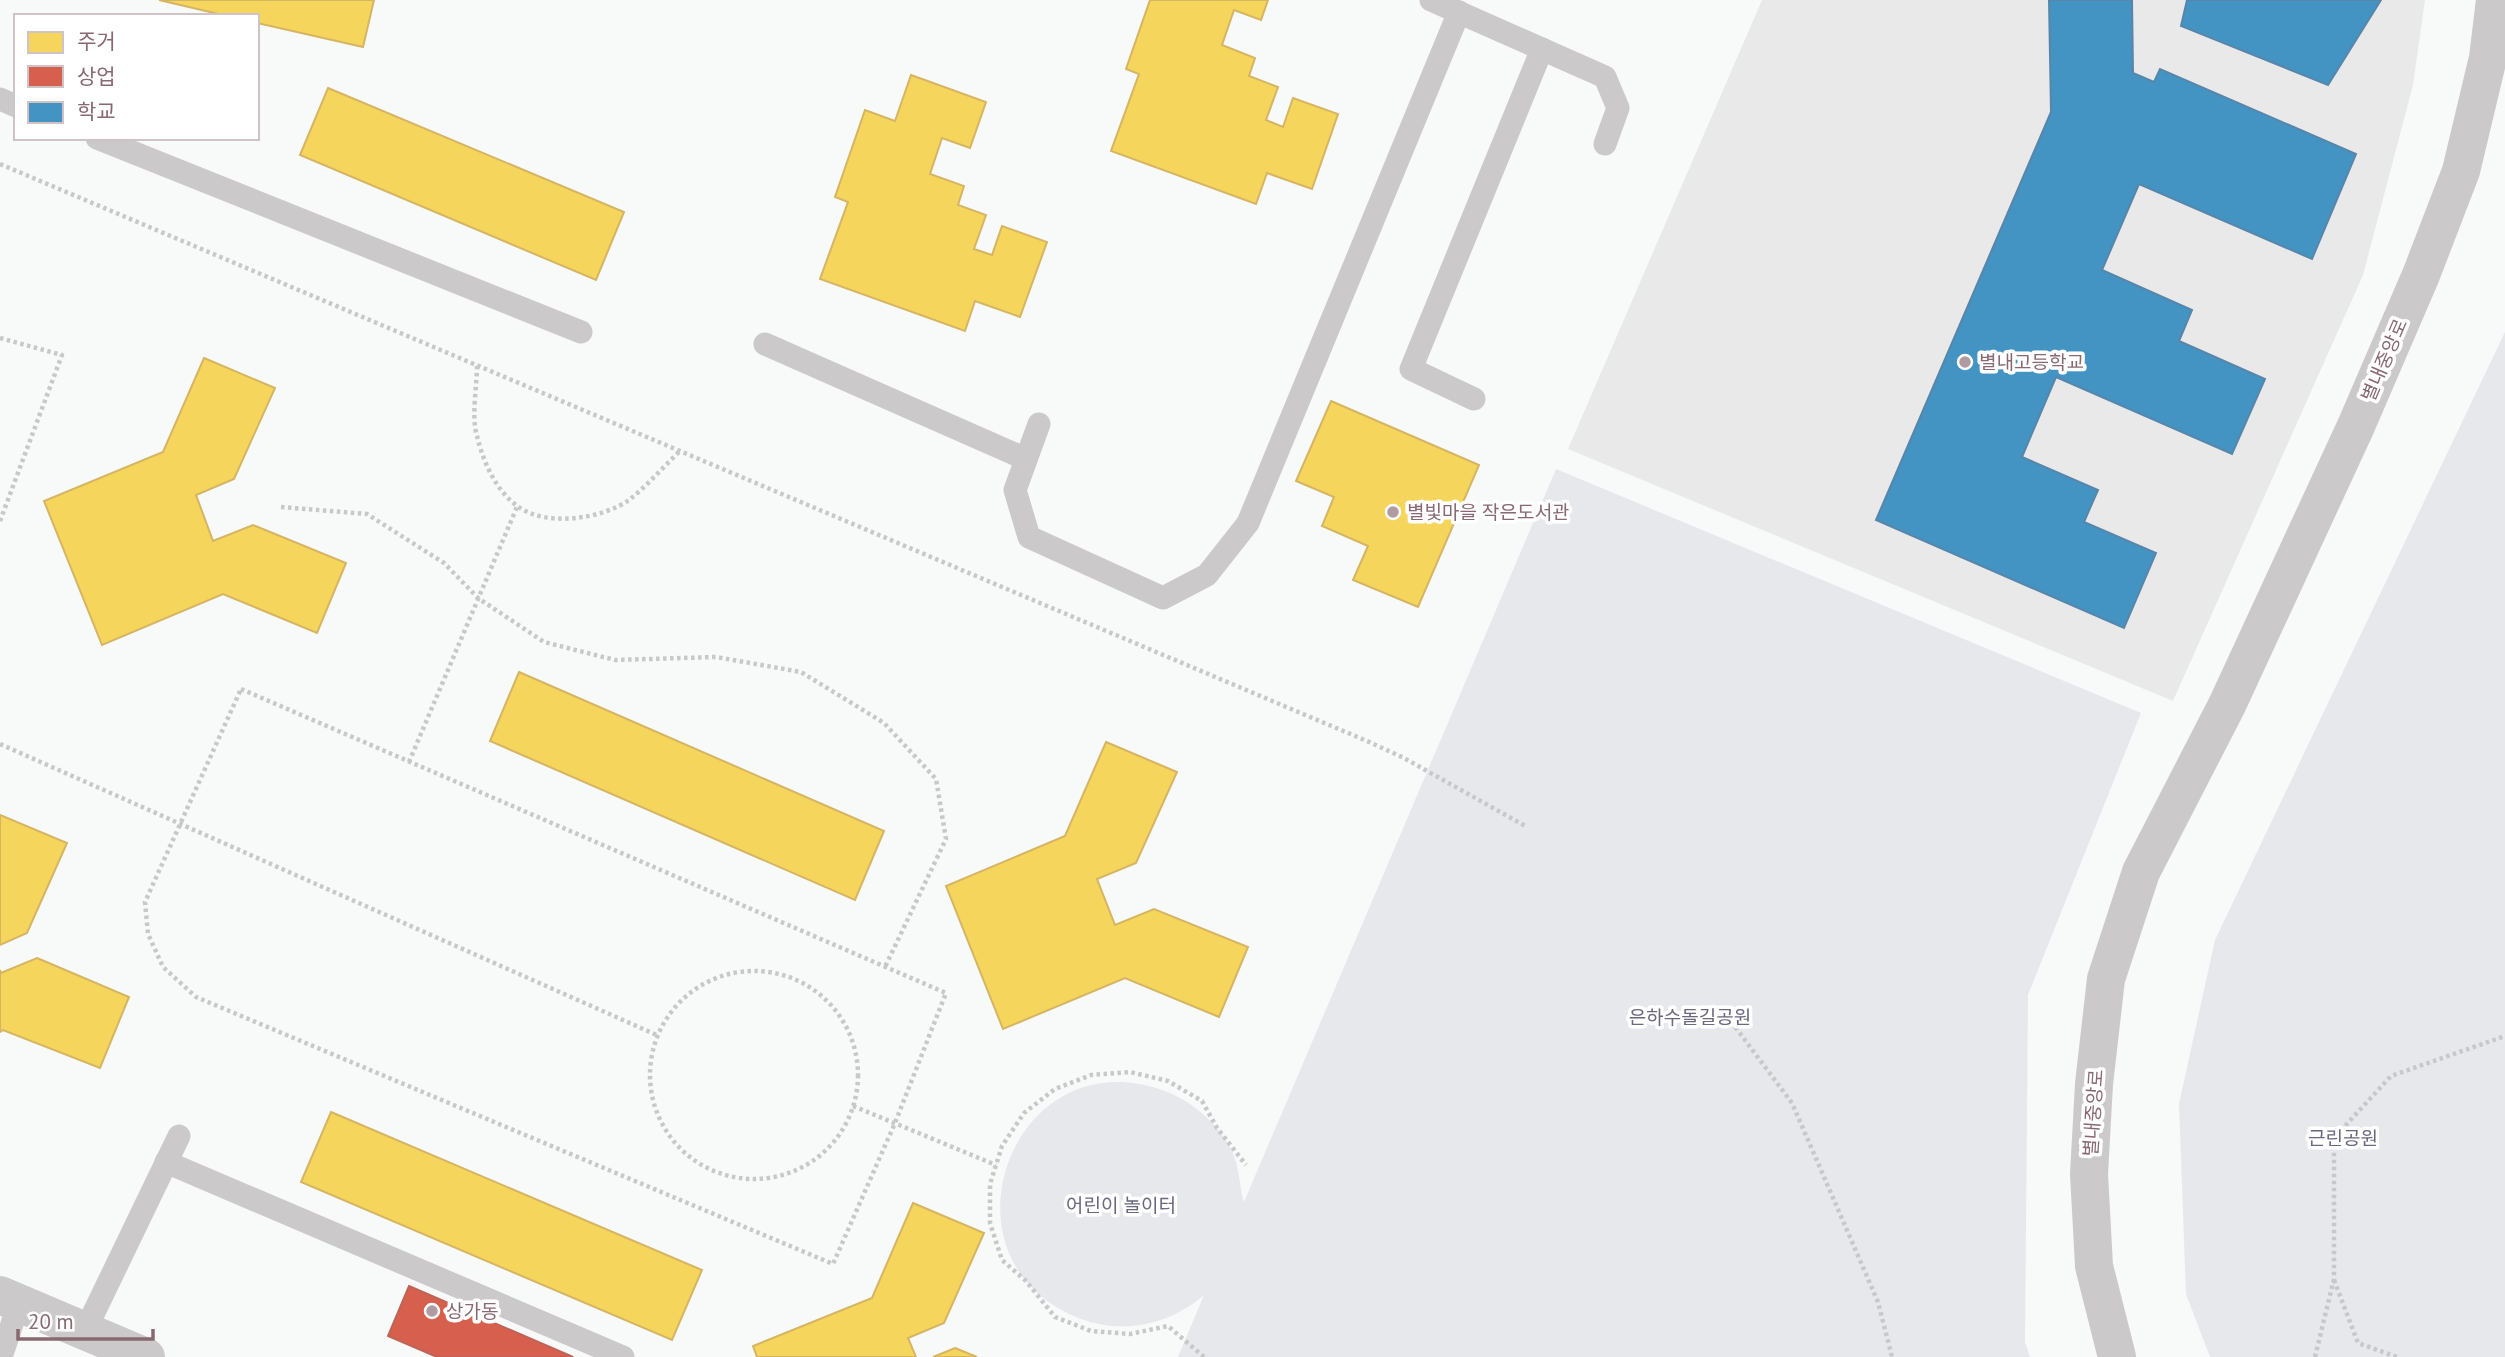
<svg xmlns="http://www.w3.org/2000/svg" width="2505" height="1357" font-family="'PT Sans','Noto Sans KR',sans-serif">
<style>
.built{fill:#eae9e9}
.green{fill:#e7e8ec}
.homes{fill:#f6d55c;stroke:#d5b563;stroke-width:2}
.shops{fill:#d6604d;stroke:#bf6358;stroke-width:2}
.schools{fill:#4393c3;stroke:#5886ab;stroke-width:2}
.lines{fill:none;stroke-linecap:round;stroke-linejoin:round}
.path{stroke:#c9c8c8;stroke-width:4.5;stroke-dasharray:3.5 3.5;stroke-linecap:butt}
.service{stroke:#ccc9ca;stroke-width:23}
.minor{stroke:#ccc9ca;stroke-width:38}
.tertiary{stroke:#ccc9ca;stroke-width:38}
.poi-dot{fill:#af9ba1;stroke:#fff;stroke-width:2.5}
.labels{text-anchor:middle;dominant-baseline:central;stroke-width:7;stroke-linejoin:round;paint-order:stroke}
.street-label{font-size:19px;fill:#886972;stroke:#fff}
.poi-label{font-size:19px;fill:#886972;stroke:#fff;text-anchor:start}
.park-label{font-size:19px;fill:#6a687f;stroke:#fff}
</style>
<rect width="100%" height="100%" fill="#f8f9f9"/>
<polygon class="built" points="1762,0 2425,0 2413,85 2363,275 2173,701 1568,449"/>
<g class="green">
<polygon points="2505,332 2505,1357 2210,1357 2186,1294 2179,1104 2215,940"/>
<path d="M1556 469 2141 713 2028 995 2025 1342 2030 1357H1178L1204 1295C1171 1324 1124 1335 1081 1319 930 1263 1010 1037 1162 1090 1191 1100 1218 1123 1232 1151 1240 1168 1239 1187 1244 1202Z"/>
</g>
<g class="homes">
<polygon points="159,0 374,0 363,47 257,23 257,16 227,16"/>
<polygon points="1150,0 1268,0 1261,20 1234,10 1222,45 1255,58 1249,76 1278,87 1266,120 1283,127 1293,98 1338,114 1312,189 1267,173 1256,204 1111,151 1139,74 1126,69"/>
<polygon points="911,75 986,102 970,148 942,138 930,174 964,186 958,205 986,215 974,249 992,255 1002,226 1047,242 1020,317 975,301 965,331 820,279 848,202 835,197 865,110 895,121"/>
<polygon points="328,88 624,212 596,280 300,155"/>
<polygon points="204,358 275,388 234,479 196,495 213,541 253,525 346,563 317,633 223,594 102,645 44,501 163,452"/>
<polygon points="1331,401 1479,465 1418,607 1353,580 1368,546 1322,526 1334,497 1296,481"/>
<polygon points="519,672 884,831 855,900 490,741"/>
<polygon points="1106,742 1177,772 1136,863 1097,879 1115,925 1154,909 1248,947 1219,1017 1125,978 1003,1029 946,886 1065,836"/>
<polygon points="0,815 67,843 27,933 0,945"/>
<polygon points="37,958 129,997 100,1068 3,1030 0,1032 0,970 1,973"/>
<polygon points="331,1112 702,1270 672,1340 301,1182"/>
<polygon points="913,1203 984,1233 944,1323 908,1338 916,1357 757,1357 753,1346 872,1298"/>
<polygon points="955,1348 977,1357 933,1357"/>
</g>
<polygon class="shops" points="409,1286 573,1357 437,1357 388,1336"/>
<g class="schools">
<polygon points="2049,0 2132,0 2133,73 2154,82 2160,69 2356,154 2312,259 2139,184 2102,270 2192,310 2179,341 2265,379 2232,454 2056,377 2022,457 2098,490 2084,522 2156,553 2124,628 1876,520 2051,112"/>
<polygon points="2187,0 2381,0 2328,85 2181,26"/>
</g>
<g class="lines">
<g class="path">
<polyline points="0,164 1367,741 1404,758 1527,827"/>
<polyline points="0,338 62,355 0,521"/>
<path d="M477 366C477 386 471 418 477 436 483 461 495 489 516 505 544 528 602 519 629 500 647 486 663 467 680 451"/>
<polyline points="281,507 367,514 444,563 478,598 544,642 615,660 716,657 801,672 884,723 936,779 946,839 885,967"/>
<polygon points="241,689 946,993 895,1123 833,1264 196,997 163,967 148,934 145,902"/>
<polyline points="0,744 659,1036"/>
<polyline points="409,762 517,507"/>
<circle cx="754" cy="1075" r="104"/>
<polyline points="1727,1016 1792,1103 1878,1302 1892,1357"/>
<polyline points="853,1106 996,1165"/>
<polyline points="2334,1280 2358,1343 2397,1357"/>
<polyline points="1204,1357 1168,1326 1130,1334 1091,1331 1055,1317 1026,1281 1002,1260 990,1223 990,1184 1002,1146 1024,1113 1055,1089 1091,1075 1130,1072 1168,1081 1202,1101 1217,1128 1246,1165"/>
<polyline points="2315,1357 2334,1279 2334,1138 2391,1076 2505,1036"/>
</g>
<g class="service">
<polyline points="1431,0 1605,77 1618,108 1605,144"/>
<polyline points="0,99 16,106"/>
<polyline points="97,138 581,332"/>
<polyline points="765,344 1026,459"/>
<polyline points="1474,399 1411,369 1542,49"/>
<polyline points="1039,424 1015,490 1029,537 1163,598 1207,575 1248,523 1459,12"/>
<polyline points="166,1162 623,1357"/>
<polyline points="85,1331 179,1136"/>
<polyline points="1,1357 19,1303"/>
</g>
<polyline class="minor" points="0,1295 146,1357"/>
<polyline class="tertiary" points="2117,1357 2094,1266 2089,1174 2094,1084 2106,979 2141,872 2227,705 2356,426 2421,275 2461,171 2488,58 2495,0"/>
</g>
<g class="poi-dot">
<circle cx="1965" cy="362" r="7"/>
<circle cx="1393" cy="512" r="7"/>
<circle cx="432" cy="1311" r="7"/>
</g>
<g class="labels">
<g class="street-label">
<text transform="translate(2384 360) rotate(-67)">별내중앙로</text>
<text transform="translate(2093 1113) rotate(-86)">별내중앙로</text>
</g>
<g class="poi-label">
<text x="1979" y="362">별내고등학교</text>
<text x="1407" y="512">별빛마을 작은도서관</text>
<text x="446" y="1311">상가동</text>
</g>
<g class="park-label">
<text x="1690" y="1017">은하수돌길공원</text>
<text x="2343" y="1138">근린공원</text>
<text x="1121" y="1205">어린이 놀이터</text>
</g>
</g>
<rect x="14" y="14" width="245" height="126" fill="#ffffff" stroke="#cfc3c7" stroke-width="2"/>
<rect x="28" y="32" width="35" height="21" fill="#f6d55c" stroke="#cfc3c7" stroke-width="2"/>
<text x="77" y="49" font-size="21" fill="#886972">주거</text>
<rect x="28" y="66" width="35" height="21" fill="#d6604d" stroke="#cfc3c7" stroke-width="2"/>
<text x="77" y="84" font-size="21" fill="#886972">상업</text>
<rect x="28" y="102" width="35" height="21" fill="#4393c3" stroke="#cfc3c7" stroke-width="2"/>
<text x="77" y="119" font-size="21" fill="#886972">학교</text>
<path d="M18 1329v10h135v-10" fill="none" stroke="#886972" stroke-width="3.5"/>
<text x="28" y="1329" font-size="21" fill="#886972" stroke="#ffffff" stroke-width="5" paint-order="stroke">20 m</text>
</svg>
